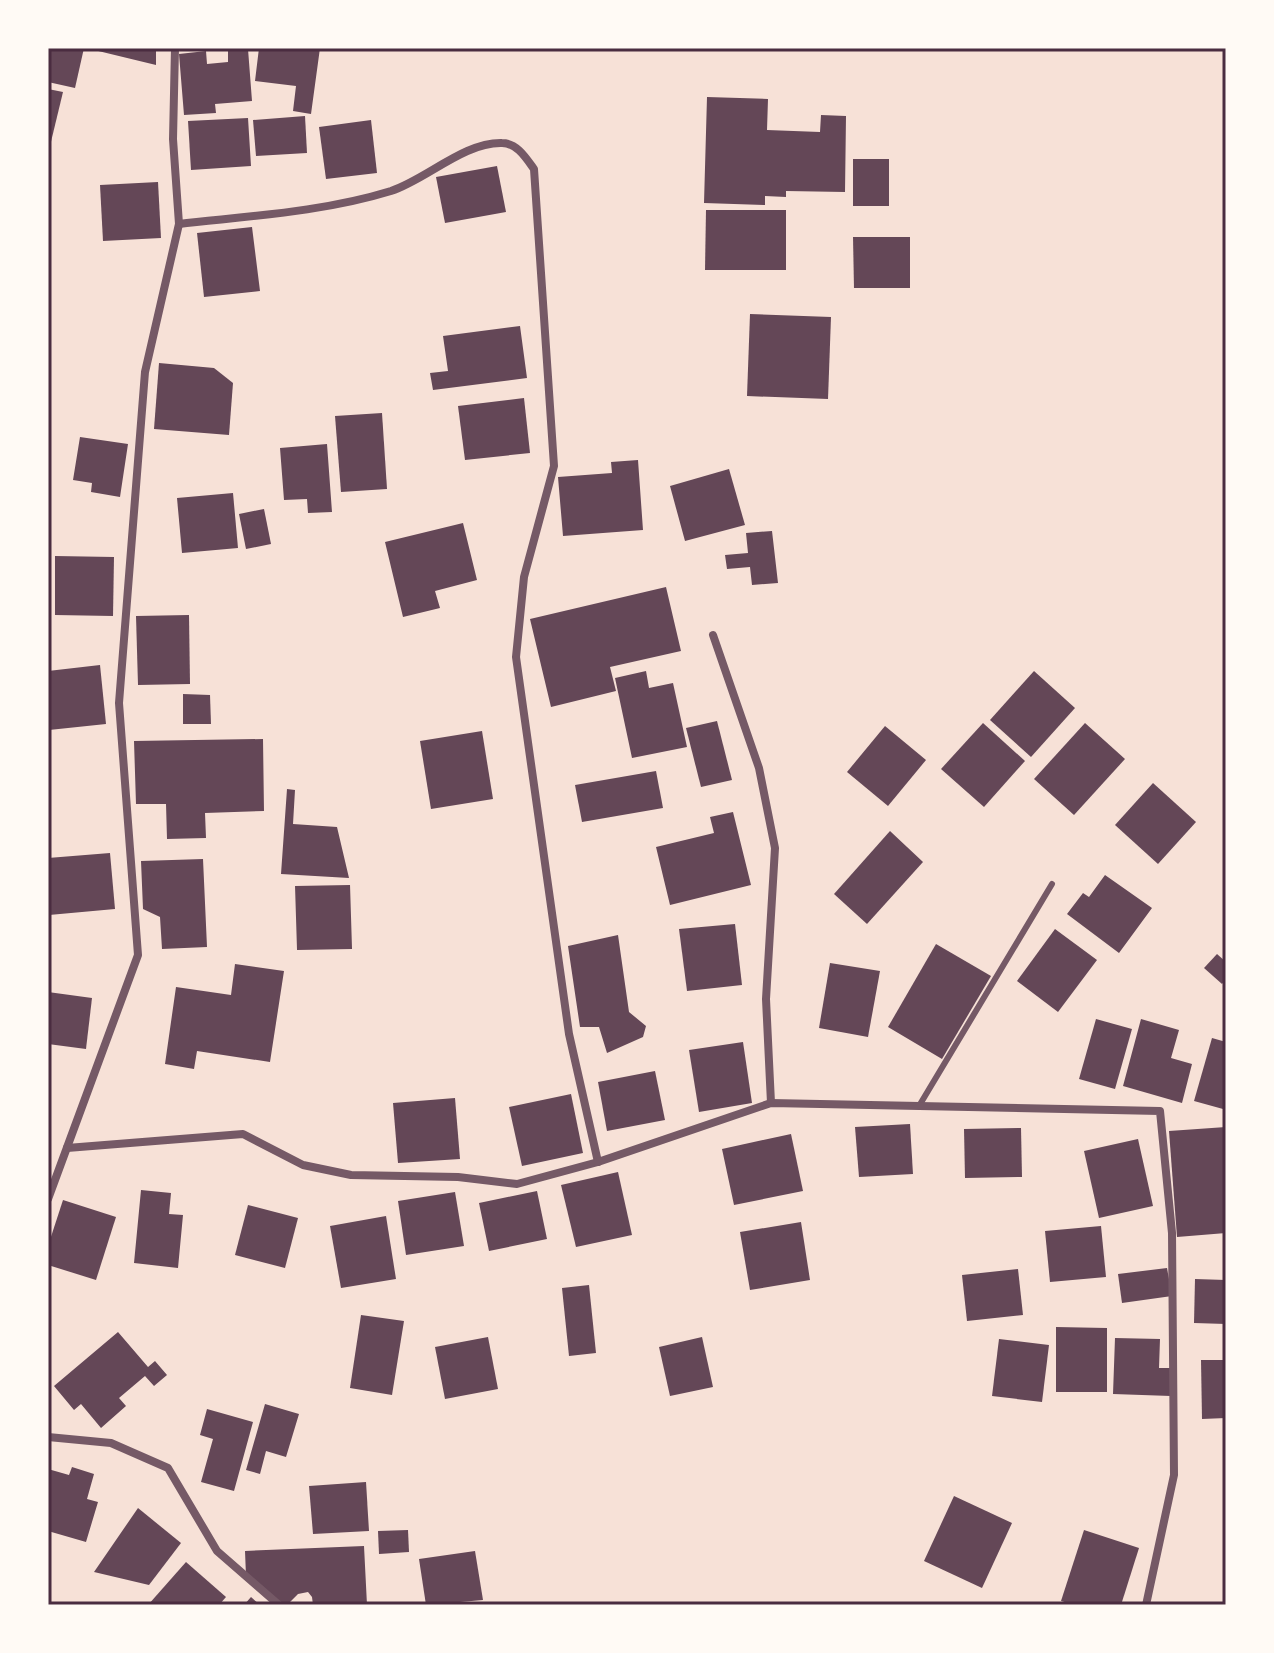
<svg xmlns="http://www.w3.org/2000/svg" width="1274" height="1653" font-family="Ubuntu,sans-serif">
<style>
.building{fill:#644757}
.lines{fill:none;stroke-linecap:round;stroke-linejoin:round}
.service{stroke:#755966;stroke-width:6}
.minor{stroke:#755966;stroke-width:8}
.neatline{fill:none;stroke:#4a2c40;stroke-width:3}
</style>
<rect width="100%" height="100%" fill="#f7e1d7"/>
<g class="building">
<polygon points="48,48 84,48 75,88 48,82"/>
<polygon points="91,48 156,48 156,65 90,49"/>
<polygon points="259,48 320,48 311,114 293,111 296,86 255,81"/>
<polygon points="248,49 252,101 215,104 216,113 184,115 179,54 206,51 207,64 228,62 228,50"/>
<polygon points="48,89 63,92 49,150 48,149"/>
<polygon points="707,97 768,99 767,130 820,132 821,115 846,116 845,192 786,191 786,197 765,196 765,205 704,203"/>
<polygon points="305,116 307,153 256,156 253,120"/>
<polygon points="248,118 251,166 191,170 188,121"/>
<polygon points="371,120 377,173 326,179 319,127"/>
<rect x="853" y="159" width="36" height="47"/>
<polygon points="497,166 506,212 445,223 436,177"/>
<polygon points="158,182 161,238 103,241 100,185"/>
<polygon points="706,210 786,210 786,270 705,270"/>
<polygon points="252,227 260,291 204,297 197,233"/>
<polygon points="853,237 910,237 910,288 854,288"/>
<polygon points="750,314 831,317 828,399 747,396"/>
<polygon points="520,326 527,378 433,390 430,373 448,371 443,336"/>
<polygon points="159,363 214,368 233,383 229,435 154,429"/>
<polygon points="524,398 530,453 465,460 458,406"/>
<polygon points="382,413 387,489 341,492 335,416"/>
<polygon points="80,437 128,444 120,497 91,492 92,483 73,480"/>
<polygon points="327,444 332,512 308,513 307,499 284,500 280,448"/>
<polygon points="638,460 643,530 563,536 558,477 612,473 611,462"/>
<polygon points="729,469 745,525 685,541 670,486"/>
<polygon points="233,493 238,548 182,553 177,498"/>
<polygon points="264,509 271,544 246,549 239,514"/>
<polygon points="463,523 477,580 435,591 440,608 403,617 385,542"/>
<polygon points="772,531 778,583 752,585 750,567 727,569 725,555 748,553 746,533"/>
<polygon points="55,556 114,557 113,616 55,615"/>
<polygon points="666,587 681,651 610,667 616,691 551,707 530,619"/>
<polygon points="189,615 190,684 138,685 136,616"/>
<polygon points="100,665 106,724 49,730 48,671"/>
<polygon points="646,671 649,688 673,683 687,747 632,758 615,678"/>
<polygon points="1034,671 1075,708 1031,757 990,720"/>
<polygon points="183,694 210,695 211,724 183,724"/>
<polygon points="717,721 732,780 701,787 686,728"/>
<polygon points="983,723 1025,761 984,807 941,769"/>
<polygon points="1085,723 1125,759 1074,815 1034,779"/>
<polygon points="885,726 926,760 888,806 847,772"/>
<polygon points="482,731 493,799 431,809 420,741"/>
<polygon points="263,739 264,811 205,813 206,838 167,839 166,804 136,804 134,741"/>
<polygon points="656,771 663,808 582,822 575,785"/>
<polygon points="1153,783 1196,822 1158,864 1115,825"/>
<polygon points="287,789 295,790 293,824 337,827 349,878 281,874"/>
<polygon points="733,812 751,885 670,905 656,847 714,833 710,817"/>
<polygon points="890,831 923,862 867,924 834,894"/>
<polygon points="110,853 115,909 49,915 48,858"/>
<polygon points="203,859 207,947 162,949 160,917 143,909 141,861"/>
<polygon points="1105,875 1152,908 1119,953 1067,914 1083,893 1089,897"/>
<polygon points="350,885 352,949 297,950 295,886"/>
<polygon points="735,924 742,985 687,991 679,929"/>
<polygon points="1055,929 1097,960 1058,1012 1017,981"/>
<polygon points="618,935 629,1012 646,1026 643,1037 607,1053 599,1027 580,1027 568,946"/>
<polygon points="936,944 991,976 942,1059 888,1027"/>
<polygon points="1217,954 1226,962 1226,979 1222,984 1204,968"/>
<polygon points="830,963 880,971 868,1037 819,1028"/>
<polygon points="235,964 284,971 270,1062 197,1051 194,1069 165,1064 176,987 231,995"/>
<polygon points="48,992 92,998 86,1049 48,1044"/>
<polygon points="1096,1019 1132,1029 1115,1089 1079,1079"/>
<polygon points="1141,1019 1179,1030 1171,1058 1192,1064 1182,1103 1123,1086"/>
<polygon points="1212,1038 1226,1042 1226,1101 1223,1109 1194,1101"/>
<polygon points="743,1042 752,1103 699,1112 689,1050"/>
<polygon points="655,1071 665,1120 607,1131 598,1082"/>
<polygon points="571,1094 583,1153 522,1166 509,1107"/>
<polygon points="455,1098 460,1159 398,1163 393,1103"/>
<polygon points="910,1124 913,1174 859,1177 855,1127"/>
<polygon points="1226,1127 1226,1233 1177,1237 1169,1131"/>
<polygon points="1021,1128 1022,1177 965,1178 964,1129"/>
<polygon points="791,1134 803,1191 734,1205 722,1149"/>
<polygon points="1138,1139 1153,1206 1099,1218 1084,1151"/>
<polygon points="618,1172 632,1235 576,1247 561,1185"/>
<polygon points="141,1190 171,1193 169,1214 183,1215 178,1268 134,1263"/>
<polygon points="537,1191 547,1239 489,1251 479,1203"/>
<polygon points="455,1192 464,1246 406,1255 398,1201"/>
<polygon points="63,1200 116,1217 96,1280 48,1265 48,1246"/>
<polygon points="248,1205 298,1218 285,1268 235,1255"/>
<polygon points="386,1216 396,1279 341,1288 330,1226"/>
<polygon points="801,1222 810,1280 750,1290 740,1232"/>
<polygon points="1101,1226 1106,1277 1050,1282 1045,1231"/>
<polygon points="1167,1268 1172,1296 1122,1303 1118,1274"/>
<polygon points="1018,1269 1023,1315 967,1321 962,1275"/>
<polygon points="1195,1279 1226,1280 1226,1324 1194,1323"/>
<polygon points="589,1285 596,1353 569,1356 562,1288"/>
<polygon points="361,1315 404,1321 392,1395 350,1388"/>
<polygon points="1056,1327 1107,1328 1107,1392 1056,1392"/>
<polygon points="118,1332 148,1367 155,1361 167,1375 154,1386 145,1376 119,1398 126,1406 101,1428 81,1404 74,1410 54,1386"/>
<polygon points="488,1337 498,1389 445,1399 435,1347"/>
<polygon points="702,1337 713,1387 670,1396 659,1347"/>
<polygon points="1115,1338 1160,1339 1159,1368 1172,1368 1171,1396 1113,1394"/>
<polygon points="999,1339 1049,1345 1042,1402 992,1396"/>
<polygon points="1201,1360 1226,1360 1226,1418 1202,1419"/>
<polygon points="265,1404 299,1414 286,1457 266,1451 260,1474 246,1470"/>
<polygon points="207,1409 253,1422 234,1491 201,1482 213,1439 200,1435"/>
<polygon points="72,1467 94,1474 87,1499 98,1502 86,1542 48,1531 48,1469 69,1475"/>
<polygon points="366,1482 369,1531 313,1534 309,1486"/>
<polygon points="954,1496 1012,1523 982,1588 924,1561"/>
<polygon points="138,1508 181,1543 149,1585 94,1572"/>
<polygon points="408,1530 409,1552 379,1554 378,1531"/>
<polygon points="1084,1530 1139,1548 1121,1605 1075,1605 1061,1601"/>
<polygon points="364,1546 367,1605 313,1605 312,1597 308,1592 298,1594 287,1605 281,1605 246,1576 245,1551"/>
<polygon points="475,1551 483,1600 426,1605 419,1559"/>
<polygon points="186,1562 226,1597 219,1605 148,1605"/>
<polygon points="251,1597 260,1605 244,1605"/>
</g>
<g class="lines">
<polyline class="service" points="919,1106 1052,884"/>
<g class="minor">
<path d="M179 224C249 216 323 212 391 191 427 179 464 142 502 143 517 143 526 158 534 169L554 466 524 577 516 657 569 1034 598 1162"/>
<polyline points="713,635 759,768 775,848 766,999 771,1103"/>
<polyline points="67,1148 243,1134 303,1165 351,1175 458,1177 517,1184 598,1162 771,1103 1160,1111 1172,1233 1174,1475 1146,1605"/>
<polyline points="48,1199 138,955 119,703 145,372 179,224 173,139 175,48"/>
<polyline points="48,1437 111,1443 168,1468 217,1551 279,1605"/>
</g>
</g>
<rect width="1274" height="1653" fill="none" stroke="#fffaf5" stroke-width="100"/>
<rect x="50" y="50" width="1174" height="1553" class="neatline"/>
</svg>
